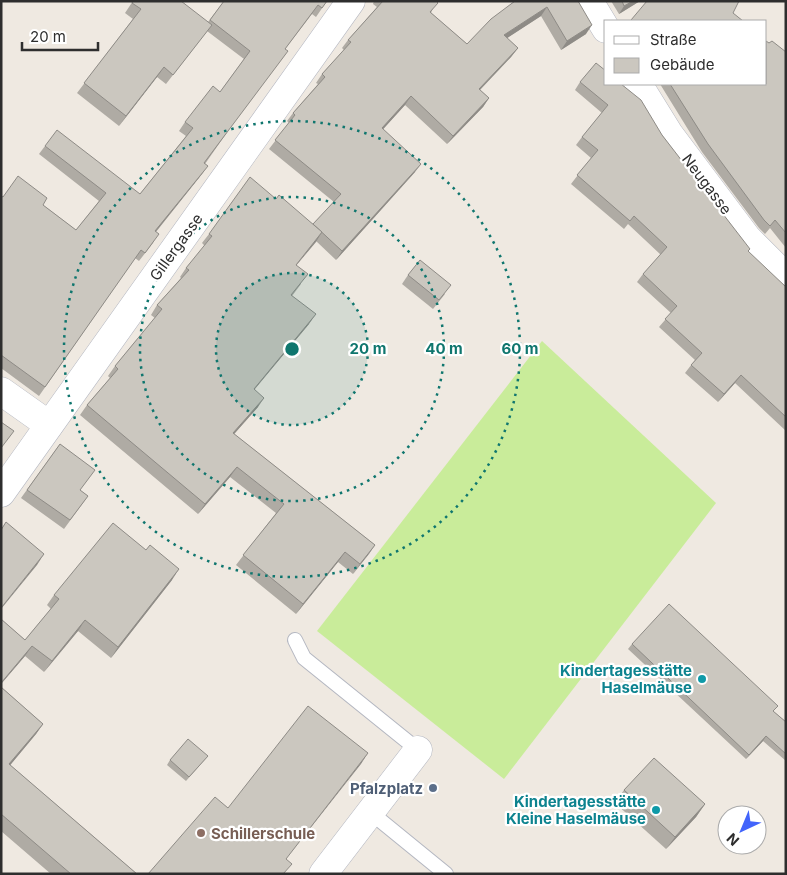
<svg xmlns="http://www.w3.org/2000/svg" width="787" height="875" font-family="Inter,sans-serif">
<style>
.pitch{fill:#c9ec9a}
.lines{fill:none;stroke-linecap:round;stroke-linejoin:round}
.service-casing{stroke:#b4b7c1;stroke-width:16}
.minor-casing{stroke:#b4b7c1;stroke-width:29}
.service{stroke:#fff;stroke-width:14}
.minor{stroke:#fff;stroke-width:28}
.wall{fill:#afaba4}
.shaded-wall{fill:#8e8b86}
.building{fill:#cbc7bf;stroke:#8e8b86}
.ring{fill:none;stroke:#0f766e;stroke-width:2.5;stroke-dasharray:2.5 5}
.culture-dot{fill:#0f9aa8;stroke:#fff;stroke-width:2}
.service-dot{fill:#5c6f8a;stroke:#fff;stroke-width:2}
.education-dot{fill:#8d6e63;stroke:#fff;stroke-width:2}
.labels{text-anchor:middle;dominant-baseline:central;stroke-width:4.5;stroke-linejoin:round;paint-order:stroke}
.street-label{font-size:15px;fill:#2e2e2e;stroke:#fff}
.culture-label{font-size:15px;font-weight:bold;fill:#0d838f;stroke:#fff;text-anchor:end}
.service-label{font-size:15px;font-weight:bold;fill:#4e5e75;stroke:#fff;text-anchor:end}
.education-label{font-size:15px;font-weight:bold;fill:#785e54;stroke:#fff;text-anchor:start}
.centre{fill:#0f766e;stroke:#fff;stroke-width:2.5}
.ring-label{font-size:15px;text-anchor:middle;font-weight:bold;fill:#0f766e;stroke:#fff;stroke-width:4.5;stroke-linejoin:round;paint-order:stroke}
</style>
<rect width="100%" height="100%" fill="#efe9e1"/>
<polygon class="pitch" points="542,341 716,503 504,779 317,631"/>
<g class="lines">
<defs>
<g id="service">
<polyline points="295,640 304,658 418,750"/>
<polyline points="370,812 446,874"/>
</g>
<g id="minor">
<polyline points="589,1 606,29"/>
<polyline points="638,84 669,134 747,238 786,277"/>
<polyline points="1,391 49,425"/>
<polyline points="1,493 351,1"/>
<polyline points="323,874 418,750"/>
</g>
</defs>
<use href="#service" class="service-casing"/>
<use href="#minor" class="minor-casing"/>
<use href="#service" class="service"/>
<use href="#minor" class="minor"/>
</g>
<g class="wall">
<polygon points="133,1 208,22 224,1 327,1 316,17 312,14 285,49 205,164 202,174 156,232 153,243 139,261 135,258 39,396 1,368 1,196 3,197 43,205 76,230 99,201 39,154 45,146 140,194 186,136 179,131 185,122 220,92 244,59 207,31 166,84 157,77 119,126 77,93 133,19 125,13"/>
<polygon points="374,1 436,1 431,13 467,44 515,1 578,1 586,34 561,50 541,16 507,38 518,48 511,57 480,90 489,98 483,107 447,144 405,105 383,129 415,172 336,260 316,241 296,265 301,284 292,296 309,324 255,389 258,407 234,434 375,545 353,574 338,562 296,614 236,565 276,513 230,477 198,514 80,415 87,405 110,378 108,376 115,366 155,318 151,315 157,305 181,278 180,277 186,268 205,246 202,243 209,234 276,199 313,224 334,202 269,149 289,123 287,121 293,113 318,84 316,83 322,74 344,50 342,48 348,40 377,7 373,4"/>
<polygon points="611,1 640,1 619,14"/>
<polygon points="769,43 786,52 786,248 770,228 765,234 759,228 702,152 660,84 766,84"/>
<polygon points="580,82 662,135 748,252 786,287 786,431 735,383 718,402 685,373 695,360 659,327 671,313 637,282 643,274 661,255 628,224 624,229 571,184 591,158 576,145 582,137 602,113 575,90"/>
<polygon points="408,275 445,294 433,309 402,284"/>
<polygon points="60,444 81,491 88,496 64,529 21,498"/>
<polygon points="172,580 111,658 78,631 44,672 25,656 1,684 1,619 25,640 51,609 47,605 54,595"/>
<polygon points="632,644 773,711 786,722 786,761 763,741 746,759 628,649"/>
<polygon points="1,687 43,724 36,734 10,765 137,874 51,874 1,831"/>
<polygon points="208,756 186,781 167,765 170,760"/>
<polygon points="624,790 705,804 696,817 666,849 615,803"/>
</g>
<g class="shaded-wall">
<polygon points="633,1 640,1 619,14 624,6"/>
<polygon points="547,7 541,16 498,44 504,35"/>
<polygon points="592,25 586,34 561,50 567,41"/>
<polygon points="518,48 511,57 472,98 479,89"/>
<polygon points="164,67 157,77 119,126 126,116"/>
<polygon points="411,96 405,105 376,137 382,128"/>
<polygon points="489,98 483,107 447,144 453,136"/>
<polygon points="421,164 415,172 336,260 342,251"/>
<polygon points="208,166 202,174 149,240 155,231"/>
<polygon points="322,232 316,242 289,274 296,265"/>
<polygon points="316,314 309,324 247,398 254,389"/>
<polygon points="741,375 735,383 718,402 724,394"/>
<polygon points="264,398 258,407 227,442 233,433"/>
<polygon points="237,467 230,477 198,514 205,504"/>
<polygon points="375,545 369,554 353,574 360,564"/>
<polygon points="345,552 338,562 296,614 303,604"/>
<polygon points="44,554 37,565 1,609 1,608"/>
<polygon points="179,569 172,580 111,658 118,647"/>
<polygon points="85,620 78,631 44,672 52,661"/>
<polygon points="32,646 25,656 1,684 1,683"/>
<polygon points="43,724 36,734 2,775 9,764"/>
<polygon points="766,736 763,741 746,759 749,755"/>
<polygon points="368,753 361,764 278,869 286,859"/>
<polygon points="705,804 696,817 666,849 675,837"/>
</g>
<g class="building">
<polygon points="133,1 181,1 212,25 173,75 164,67 126,116 84,83 141,9 132,3"/>
<polygon points="224,1 327,1 322,8 318,5 285,49 288,51 204,163 208,166 155,231 159,234 145,253 141,250 45,387 1,355 1,196 3,197 18,176 47,198 43,205 76,230 106,193 45,146 57,130 140,194 193,128 185,122 213,86 220,92 250,51 210,20"/>
<polygon points="383,1 436,1 438,3 430,12 467,44 491,19 515,1 578,1 592,25 567,41 547,7 504,35 518,48 479,89 489,98 453,136 411,96 382,128 421,164 342,251 313,224 341,194 275,140 295,115 293,113 325,77 322,74 351,42 348,40"/>
<polygon points="622,1 633,1 624,6"/>
<polygon points="647,1 739,1 733,13 743,21 632,21 631,20"/>
<polygon points="766,41 769,43 772,41 786,52 786,233 775,220 770,226 764,220 708,144 670,84 766,84"/>
<polygon points="596,63 606,71 606,84 621,84 641,100 662,135 750,249 748,251 786,287 786,417 741,375 724,394 691,365 702,353 665,319 677,306 643,274 667,247 634,216 630,221 577,175 598,150 582,137 608,105 580,82"/>
<polygon points="250,177 276,199 279,195 322,232 296,265 308,274 291,295 316,314 254,389 264,398 233,433 375,545 360,564 345,552 303,604 243,555 284,504 237,467 205,504 87,405 118,369 115,366 162,309 157,305 189,270 186,268 212,236 209,234"/>
<polygon points="420,260 451,285 439,300 408,275"/>
<polygon points="1,422 14,431 1,448"/>
<polygon points="60,444 95,470 80,490 88,496 70,520 27,490"/>
<polygon points="6,522 44,554 1,608 1,530"/>
<polygon points="113,523 146,550 150,545 179,569 118,647 85,620 52,661 32,646 1,683 1,619 25,640 59,599 54,595"/>
<polygon points="669,604 778,706 773,711 786,722 786,754 766,736 749,755 632,644"/>
<polygon points="1,687 43,724 9,764 137,874 71,874 1,814"/>
<polygon points="308,706 368,753 286,859 292,864 283,874 148,874 215,797 228,808"/>
<polygon points="188,739 208,756 189,777 170,760"/>
<polygon points="654,758 705,804 675,837 624,790"/>
</g>
<circle cx="292" cy="349" r="76" fill="#0f766e" fill-opacity=".12"/>
<g class="ring">
<circle cx="292" cy="349" r="76"/>
<circle cx="292" cy="349" r="152"/>
<circle cx="292" cy="349" r="228"/>
</g>
<g class="culture-dot">
<circle cx="702" cy="679" r="5"/>
<circle cx="656" cy="810" r="5"/>
</g>
<circle class="service-dot" cx="433" cy="788" r="5"/>
<circle class="education-dot" cx="201" cy="833" r="5"/>
<g class="labels">
<g class="street-label">
<text transform="translate(707 184) rotate(53)">Neugasse</text>
<text transform="translate(176 247) rotate(-54)">Gillergasse</text>
</g>
<g class="culture-label">
<text x="692" y="670">Kindertagesstätte<tspan x="692" dy="17">Haselmäuse</tspan></text>
<text x="646" y="801">Kindertagesstätte<tspan x="646" dy="17">Kleine Haselmäuse</tspan></text>
</g>
<g class="service-label">
<text x="423" y="788">Pfalzplatz</text>
</g>
<g class="education-label">
<text x="211" y="833">Schillerschule</text>
</g>
</g>
<circle cx="292" cy="349" r="8" class="centre"/>
<g class="ring-label">
<text x="368" y="354">20 m</text>
<text x="444" y="354">40 m</text>
<text x="520" y="354">60 m</text>
</g>
<rect width="787" height="875" fill="none" stroke="#2e2e2e" stroke-width="5"/>
<rect x="604" y="20" width="162" height="65" fill="#ffffff" stroke="#ababab"/>
<rect x="614" y="36" width="25" height="8" fill="#ffffff" stroke="#ababab"/>
<text x="650" y="45" font-size="15" fill="#2e2e2e">Straße</text>
<rect x="614" y="58" width="25" height="15" fill="#cbc7bf" stroke="#ababab"/>
<text x="650" y="70" font-size="15" fill="#2e2e2e">Gebäude</text>
<g transform="translate(742 830) rotate(224)"><circle r="24" fill="#ffffff" stroke="#ababab"/>
<path d="M0-4L9 19L0 12L-9 19Z" fill="#4264fb"/>
<text y="-8" font-size="14" font-weight="bold" text-anchor="middle" fill="#2e2e2e">N</text>
</g>
<path d="M22 42v8h76v-8" fill="none" stroke="#2e2e2e" stroke-width="2.5"/>
<text x="30" y="42" font-size="15" fill="#2e2e2e" stroke="#ffffff" stroke-width="4" paint-order="stroke">20 m</text>
</svg>
